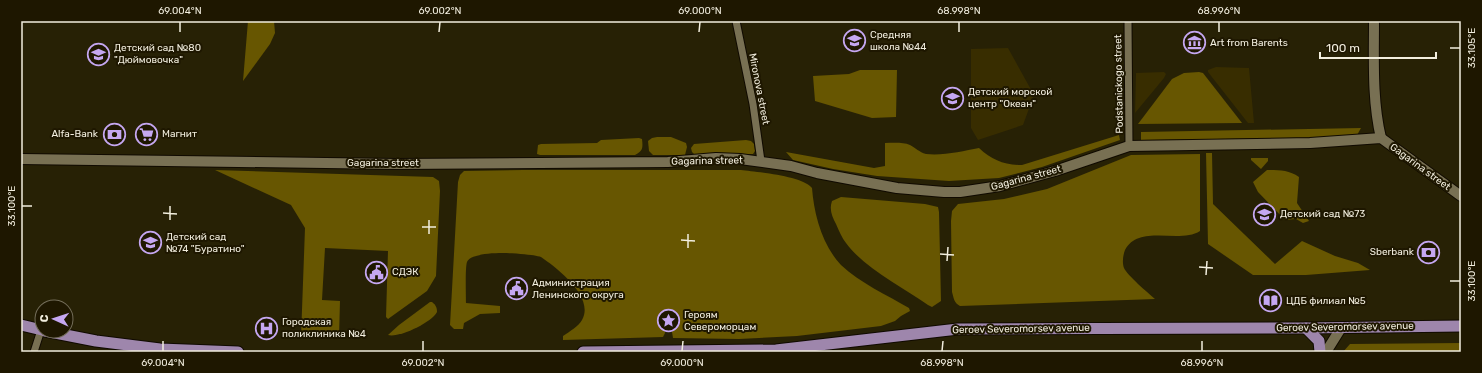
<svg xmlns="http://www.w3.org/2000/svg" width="1482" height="373" font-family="Rubik,sans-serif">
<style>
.green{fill:#382d00}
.forest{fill:#675601}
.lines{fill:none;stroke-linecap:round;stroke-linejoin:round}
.street-casing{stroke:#100a00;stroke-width:9}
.secondary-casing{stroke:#100a00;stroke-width:12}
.primary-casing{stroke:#100a00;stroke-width:13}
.street{stroke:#787053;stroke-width:7}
.secondary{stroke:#787053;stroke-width:10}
.primary{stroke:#9e86ac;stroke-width:11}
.ticks{fill:none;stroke:#f2eede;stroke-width:1.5}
.labels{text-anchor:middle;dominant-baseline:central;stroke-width:4;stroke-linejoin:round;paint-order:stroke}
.poi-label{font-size:10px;fill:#f2eede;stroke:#1e1700;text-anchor:start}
.street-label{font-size:10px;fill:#f2eede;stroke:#1e1700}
.neatline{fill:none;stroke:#f2eede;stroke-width:1.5}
.ticks-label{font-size:10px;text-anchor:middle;fill:#f2eede}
</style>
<rect width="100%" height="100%" fill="#272105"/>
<g class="green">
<polygon points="1008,48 1034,95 1023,125 978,140 971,128 971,49"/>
<polygon points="1216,67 1249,68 1254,123 1248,123 1208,72 1208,70"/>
<polygon points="1164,72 1166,74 1164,78 1135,113 1136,73"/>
</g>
<g class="forest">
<polygon points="248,21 274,21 275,33 270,44 243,81"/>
<polygon points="860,70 897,70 896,117 872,118 815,101 813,76 849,74"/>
<polygon points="1199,72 1203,73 1242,123 1138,124 1172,79 1184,73"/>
<polygon points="1361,128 1356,137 1141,140 1141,132"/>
<path d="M1119 135 1120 140 1042 167 999 178 949 181 877 176 833 169 793 160 786 152 874 168 885 166V143C893 143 903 142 910 145 916 148 919 152 926 154 943 156 963 151 979 148 992 160 1004 165 1022 165Z"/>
<polygon points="657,137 671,137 686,143 687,147 685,155 653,155 649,151 648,141 652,138"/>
<path d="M639 138 642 139C643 148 643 151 635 155H540L537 154 538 145 541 144 597 143 601 140Z"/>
<polygon points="746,140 751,141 754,144 755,151 753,154 694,154 692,152 691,148 694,144"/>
<polygon points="1206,153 1212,153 1213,204 1275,264 1302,241 1335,256 1358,263 1370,270 1306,275 1253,275 1208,244"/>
<path d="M1200 154V231C1180 244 1139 224 1125 250 1123 255 1122 263 1124 268 1127 275 1148 293 1155 299L960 306C954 303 954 299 952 292L951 221 952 211 958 204 1004 199 1047 189 1131 155Z"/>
<polygon points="1251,158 1268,158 1268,161 1261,169 1251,160"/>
<polygon points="215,170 433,177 439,181 440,191 436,276 427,291 388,319 386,317 388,251 325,248 322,300 340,301 339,338 301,337 305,228 291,205"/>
<path d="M523 170H741C757 172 803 176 812 188 814 214 822 245 841 265 860 283 887 295 909 308L910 311 901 316 895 321 881 326 797 336 739 339 673 338 672 332 675 320 672 314H668C660 319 664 325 665 333L663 337 563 340V336C570 331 578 327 582 320 595 297 557 268 541 257 529 253 472 249 467 262 465 268 466 294 466 303L500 306V313L480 314 464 323 463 329H454L450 325 458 182 460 175 464 171Z"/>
<path d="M1267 170C1279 170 1289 170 1299 177L1297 203 1309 221 1303 223 1296 219 1285 220 1258 192 1253 182Z"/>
<path d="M841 197 925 204 938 207 939 212 941 301 932 307 928 305C904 288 863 267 846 243 842 238 839 231 836 224 832 217 829 209 832 201Z"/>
<path d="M430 302H432C436 305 437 308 437 312 431 323 399 338 388 335L399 325Z"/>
<polygon points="1461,343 1461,352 1343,352 1350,344"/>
</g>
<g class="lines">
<defs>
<g id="street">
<polyline points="736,21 753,104 761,161"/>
<polyline points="1128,21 1129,146"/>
<polyline points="34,352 41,330"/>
</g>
<g id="secondary">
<path d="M1374 21C1374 60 1372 100 1381 138"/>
<polyline points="21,159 397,164 668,162 716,158 740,159 791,166 817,173 897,188 944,192 960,192 1000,186 1055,171 1129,146 1310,143 1381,138 1461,196"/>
<polyline points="1326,352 1341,328"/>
</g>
<g id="primary">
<polyline points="21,325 42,330"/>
<polyline points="1306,328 1319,341 1320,352"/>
<polyline points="45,331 96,341 160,349 238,352"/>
<polyline points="583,352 776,350 958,329 1306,328 1461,326"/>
</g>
</defs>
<use href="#street" class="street-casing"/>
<use href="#secondary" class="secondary-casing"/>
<use href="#primary" class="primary-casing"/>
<use href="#street" class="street"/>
<use href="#secondary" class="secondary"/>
<use href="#primary" class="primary"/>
</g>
<path class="ticks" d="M180 32V22M439 32 440 22M699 32 700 22M959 32V22M1219 32V22M1450 48H1460M22 206H32M163 213 177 214M170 220V206M422 227H436M429 234V220M681 240 695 241M688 248V234M940 254 954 255M947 261 948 247M1199 267 1213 268M1206 275 1207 261M1450 281H1460M163 351V341M423 351V341M682 351 683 341M942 351 943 341M1202 351V341"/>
<defs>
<symbol id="school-ring" viewBox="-11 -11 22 22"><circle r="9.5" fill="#1e1700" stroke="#c5a7f1" stroke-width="1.5"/><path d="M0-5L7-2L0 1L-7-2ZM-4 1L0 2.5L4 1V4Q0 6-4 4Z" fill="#c5a7f1"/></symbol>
<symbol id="museum-ring" viewBox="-11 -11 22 22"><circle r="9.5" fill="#1e1700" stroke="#c5a7f1" stroke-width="1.5"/><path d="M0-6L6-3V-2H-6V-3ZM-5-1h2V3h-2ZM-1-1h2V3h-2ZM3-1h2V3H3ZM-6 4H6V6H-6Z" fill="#c5a7f1"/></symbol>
<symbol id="bank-ring" viewBox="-11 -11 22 22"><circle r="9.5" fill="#1e1700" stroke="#c5a7f1" stroke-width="1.5"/><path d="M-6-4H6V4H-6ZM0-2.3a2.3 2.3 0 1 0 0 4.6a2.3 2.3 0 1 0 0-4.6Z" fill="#c5a7f1"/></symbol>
<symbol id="supermarket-ring" viewBox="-11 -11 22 22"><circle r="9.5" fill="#1e1700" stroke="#c5a7f1" stroke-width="1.5"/><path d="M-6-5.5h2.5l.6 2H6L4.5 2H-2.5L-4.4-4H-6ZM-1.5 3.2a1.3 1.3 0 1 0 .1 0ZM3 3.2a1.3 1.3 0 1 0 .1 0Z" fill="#c5a7f1"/></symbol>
<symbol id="civic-ring" viewBox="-11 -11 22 22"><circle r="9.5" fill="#1e1700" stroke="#c5a7f1" stroke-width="1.5"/><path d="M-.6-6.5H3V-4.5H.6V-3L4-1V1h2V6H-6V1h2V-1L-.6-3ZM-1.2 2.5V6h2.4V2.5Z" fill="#c5a7f1"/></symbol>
<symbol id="library-ring" viewBox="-11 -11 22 22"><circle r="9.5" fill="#1e1700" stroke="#c5a7f1" stroke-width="1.5"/><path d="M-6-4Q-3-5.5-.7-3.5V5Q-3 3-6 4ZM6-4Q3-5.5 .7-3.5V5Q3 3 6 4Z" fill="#c5a7f1"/></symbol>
<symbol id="sight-ring" viewBox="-11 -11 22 22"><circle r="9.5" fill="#1e1700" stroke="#c5a7f1" stroke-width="1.5"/><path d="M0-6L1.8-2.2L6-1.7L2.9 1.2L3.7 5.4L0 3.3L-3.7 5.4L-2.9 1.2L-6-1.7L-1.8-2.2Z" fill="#c5a7f1"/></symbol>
<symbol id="hospital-ring" viewBox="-11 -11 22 22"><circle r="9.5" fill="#1e1700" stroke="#c5a7f1" stroke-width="1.5"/><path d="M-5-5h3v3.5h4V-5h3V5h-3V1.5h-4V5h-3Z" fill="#c5a7f1"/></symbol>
</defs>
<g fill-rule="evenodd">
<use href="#school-ring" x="842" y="28" width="25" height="25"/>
<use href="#museum-ring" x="1182" y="30" width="25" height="25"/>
<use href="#school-ring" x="86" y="42" width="25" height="25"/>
<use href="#school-ring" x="940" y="86" width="25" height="25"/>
<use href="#bank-ring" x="102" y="122" width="25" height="25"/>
<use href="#supermarket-ring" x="134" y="122" width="25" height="25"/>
<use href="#school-ring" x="1252" y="202" width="25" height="25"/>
<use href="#school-ring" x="138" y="230" width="25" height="25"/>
<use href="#bank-ring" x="1416" y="240" width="25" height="25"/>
<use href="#civic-ring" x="364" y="260" width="25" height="25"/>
<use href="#civic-ring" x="504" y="276" width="25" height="25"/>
<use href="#library-ring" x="1258" y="288" width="25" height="25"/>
<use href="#sight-ring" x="656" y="308" width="25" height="25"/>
<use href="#hospital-ring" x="254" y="316" width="25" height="25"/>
</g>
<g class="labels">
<g class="poi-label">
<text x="870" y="35">Средняя<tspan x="870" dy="12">школа №44</tspan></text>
<text x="1210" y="43">Art from Barents</text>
<text x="114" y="48">Детский сад №80<tspan x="114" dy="12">"Дюймовочка"</tspan></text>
<text x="968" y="92">Детский морской<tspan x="968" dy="12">центр "Океан"</tspan></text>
<text x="98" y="134" text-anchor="end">Alfa-Bank</text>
<text x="162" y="134">Магнит</text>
<text x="1280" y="214">Детский сад №73</text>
<text x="166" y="237">Детский сад<tspan x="166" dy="12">№74 "Буратино"</tspan></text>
<text x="1414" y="252" text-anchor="end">Sberbank</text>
<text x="392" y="272">СДЭК</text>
<text x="532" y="283">Администрация<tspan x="532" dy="12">Ленинского округа</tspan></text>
<text x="1286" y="301">ЦДБ филиал №5</text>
<text x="684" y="315">Героям<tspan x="684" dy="12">Cевероморцам</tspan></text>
<text x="282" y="322">Городская<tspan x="282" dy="12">поликлиника №4</tspan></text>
</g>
<g class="street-label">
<text transform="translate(1119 84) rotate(-91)">Podstanickogo street</text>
<text transform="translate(759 89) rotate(79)">Mironova street</text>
<text transform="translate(707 161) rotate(-1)">Gagarina street</text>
<text x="383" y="163">Gagarina street</text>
<text transform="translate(1420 167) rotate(36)">Gagarina street</text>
<text transform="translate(1026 178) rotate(-15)">Gagarina street</text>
<text transform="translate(1345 327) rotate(-1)">Geroev Severomorsev avenue</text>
<text transform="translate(1021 329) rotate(-1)">Geroev Severomorsev avenue</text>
</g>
</g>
<rect width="1482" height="373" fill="none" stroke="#1e1700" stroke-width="44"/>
<g transform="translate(54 319) rotate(273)"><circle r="19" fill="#1e1700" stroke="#736d59"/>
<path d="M0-3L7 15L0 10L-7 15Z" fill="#c5a7f1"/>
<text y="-6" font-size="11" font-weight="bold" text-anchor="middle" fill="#f2eede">С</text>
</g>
<path d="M1320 52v6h116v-6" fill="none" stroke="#f2eede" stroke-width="2"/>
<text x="1326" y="52" font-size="12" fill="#f2eede" stroke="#1e1700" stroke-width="3" paint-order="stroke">100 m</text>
<rect x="22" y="22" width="1438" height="329" class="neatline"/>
<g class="ticks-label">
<text x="180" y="14">69.004°N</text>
<text x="440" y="14">69.002°N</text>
<text x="700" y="14">69.000°N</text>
<text x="959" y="14">68.998°N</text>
<text x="1219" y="14">68.996°N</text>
<text transform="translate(1471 48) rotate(-90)" y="4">33.105°E</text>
<text transform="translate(11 206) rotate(-90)" y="4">33.100°E</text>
<text transform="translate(1471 281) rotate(-90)" y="4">33.100°E</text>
<text x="163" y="366">69.004°N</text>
<text x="423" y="366">69.002°N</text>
<text x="682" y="366">69.000°N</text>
<text x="942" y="366">68.998°N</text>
<text x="1202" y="366">68.996°N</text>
</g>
</svg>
